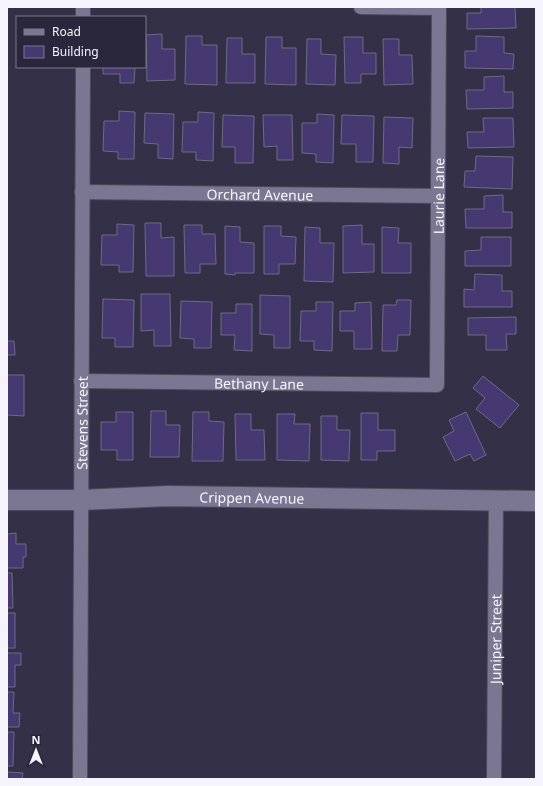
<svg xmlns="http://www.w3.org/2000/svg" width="543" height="786" font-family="'Noto Sans',sans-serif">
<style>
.building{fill:#463972;stroke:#6e6a84}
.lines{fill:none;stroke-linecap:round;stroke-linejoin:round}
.street-casing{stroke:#504c5e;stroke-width:16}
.secondary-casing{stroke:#504c5e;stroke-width:22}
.street{stroke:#7b7792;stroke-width:14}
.secondary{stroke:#7b7792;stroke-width:20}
.labels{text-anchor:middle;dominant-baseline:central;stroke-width:3;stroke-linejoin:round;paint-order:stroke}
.street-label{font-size:14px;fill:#f5f4fd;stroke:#2a263c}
</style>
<rect width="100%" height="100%" fill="#343047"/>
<g class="building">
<polygon points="481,7 515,7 516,28 467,29 467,13 481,13"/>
<polygon points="162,34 162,49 175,49 175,80 147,81 146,35"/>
<polygon points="186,36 202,36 202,45 217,45 217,85 185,84"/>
<polygon points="476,36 504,37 504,53 514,54 513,69 465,68 465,51 476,51"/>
<polygon points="266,37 282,37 282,48 296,48 296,85 265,84"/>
<polygon points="344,37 363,37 363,53 376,53 376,74 361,74 361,83 345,83"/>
<polygon points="227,38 242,38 242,54 255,54 255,83 226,83"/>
<polygon points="307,39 321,39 321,54 336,55 335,85 306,84"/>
<polygon points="383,39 399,39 399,55 412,55 413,84 384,85"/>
<polygon points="103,67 135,67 134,83 120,83 120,74 103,74"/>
<polygon points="504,76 504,92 513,92 513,108 467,109 466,90 484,90 484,77"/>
<polygon points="119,111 135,112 134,159 118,159 118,152 103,151 104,121 119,121"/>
<polygon points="198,112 214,113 213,161 196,160 196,152 182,152 183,122 198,122"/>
<polygon points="145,113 174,114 173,159 158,158 158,144 144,143"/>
<polygon points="317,114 334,115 333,163 316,162 316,154 302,153 302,123 317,123"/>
<polygon points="223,115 254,116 253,163 235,163 235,147 222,147"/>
<polygon points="263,115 292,115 293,160 277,160 277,146 264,147"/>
<polygon points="342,115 374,116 373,162 356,162 356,144 341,144"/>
<polygon points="384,117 413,118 412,148 399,147 399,164 383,163"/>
<polygon points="483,118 513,118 514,147 468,148 467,132 484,132"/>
<polygon points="476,156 513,157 512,189 464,187 465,171 475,171"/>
<polygon points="503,195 503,212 512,212 512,228 466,228 465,209 484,209 484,196"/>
<polygon points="145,223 161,223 161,238 174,237 174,276 146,276"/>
<polygon points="117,224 134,225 133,272 119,272 119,265 101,265 102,235 117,235"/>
<polygon points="184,225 202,225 202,234 215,234 216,264 200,264 200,273 185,273"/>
<polygon points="362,225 362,244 374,244 374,272 343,273 343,226"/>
<polygon points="225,226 240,227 240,242 254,243 254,273 235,273 235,275 225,274"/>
<polygon points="264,226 281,226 281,236 296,237 295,264 279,264 279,274 264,274"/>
<polygon points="305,227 320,228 320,243 334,243 333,282 304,281"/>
<polygon points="382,227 399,228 398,243 411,243 411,273 382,273"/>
<polygon points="481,237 511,237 511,266 465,266 465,251 481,250"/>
<polygon points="475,274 502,275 502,291 512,291 512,307 464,307 464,289 474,290"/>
<polygon points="141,294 170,294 171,346 154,346 154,330 141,331"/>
<polygon points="260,295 290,296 290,348 274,348 274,335 260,334"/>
<polygon points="103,299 134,300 133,347 115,347 115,338 102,338"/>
<polygon points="397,300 411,300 410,335 398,335 397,351 382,351 383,305 396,305"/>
<polygon points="181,301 212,302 211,348 194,348 194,339 180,338"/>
<polygon points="316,302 333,302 332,351 314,350 314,341 300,341 301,311 316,311"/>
<polygon points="371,302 372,349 354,349 354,331 340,331 340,311 355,311 355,303"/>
<polygon points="236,304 252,304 252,351 234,350 235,335 221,335 221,313 236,313"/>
<polygon points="516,317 516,334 506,334 507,350 486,350 486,335 468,335 468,318"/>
<polygon points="7,341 14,341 15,355 7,355"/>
<polygon points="7,375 24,375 24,416 7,415"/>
<polygon points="483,376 519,405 500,428 476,409 485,398 473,388"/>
<polygon points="151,411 166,411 166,425 180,425 179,457 150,457"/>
<polygon points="116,412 133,412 133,460 117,460 117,450 101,450 101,422 116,422"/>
<polygon points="193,412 209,412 209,421 224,422 223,461 192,461"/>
<polygon points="466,412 486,455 474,461 470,454 455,461 443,437 454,431 449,420"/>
<polygon points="361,413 378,413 378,430 395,430 395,451 377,451 377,460 361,460"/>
<polygon points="235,414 251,414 251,430 264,430 265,460 236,460"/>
<polygon points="277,414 295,414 294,424 310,424 309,461 277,460"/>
<polygon points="321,416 337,416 337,430 350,430 349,461 321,460"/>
<polygon points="16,533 16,544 26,544 26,557 23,557 23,568 7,568 7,534"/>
<polygon points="7,573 12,573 13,608 7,608"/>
<rect x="7" y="613" width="8" height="35"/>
<polygon points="7,653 21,653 21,665 15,665 15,687 7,687"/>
<polygon points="7,692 14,692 13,713 20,713 19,727 7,727"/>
<polygon points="7,732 14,732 13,766 7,766"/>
<polygon points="7,772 23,773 22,779 7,779"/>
</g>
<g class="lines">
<defs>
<g id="street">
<polyline points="361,7 439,8"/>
<polyline points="83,17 83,7"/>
<path id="s1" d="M82 192 438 196"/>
<path id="s2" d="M81 381 437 385 439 7"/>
<path id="s3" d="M80 779 83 67"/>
<path id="s4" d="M494 779 496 500"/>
</g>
<g id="secondary">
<path id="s5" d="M7 500H81L168 496 536 501"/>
</g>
</defs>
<use href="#street" class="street-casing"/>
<use href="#secondary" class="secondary-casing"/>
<use href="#street" class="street"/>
<use href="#secondary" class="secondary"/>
</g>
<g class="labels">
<g class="street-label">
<text stroke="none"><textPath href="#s1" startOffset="178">Orchard Avenue</textPath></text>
<text stroke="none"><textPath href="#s2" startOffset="545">Laurie Lane</textPath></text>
<text stroke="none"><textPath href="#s2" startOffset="178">Bethany Lane</textPath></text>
<text stroke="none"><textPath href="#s3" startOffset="356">Stevens Street</textPath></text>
<text stroke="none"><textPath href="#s5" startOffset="245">Crippen Avenue</textPath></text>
<text stroke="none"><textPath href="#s4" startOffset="140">Juniper Street</textPath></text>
</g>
</g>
<rect width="543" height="786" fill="none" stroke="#f5f4fd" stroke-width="16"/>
<rect x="16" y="16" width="130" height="52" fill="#2a263c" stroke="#7b7889"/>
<rect x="24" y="29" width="20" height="6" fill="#7b7792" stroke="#7b7889"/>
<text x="52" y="36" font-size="12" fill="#f5f4fd">Road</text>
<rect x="24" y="46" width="20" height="12" fill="#463972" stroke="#7b7889"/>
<text x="52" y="56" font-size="12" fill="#f5f4fd">Building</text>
<g transform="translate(36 750)" stroke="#2a263c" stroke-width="3" paint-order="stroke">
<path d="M0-3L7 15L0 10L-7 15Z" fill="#f5f4fd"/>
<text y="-6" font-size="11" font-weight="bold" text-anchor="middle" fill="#f5f4fd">N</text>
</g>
</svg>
